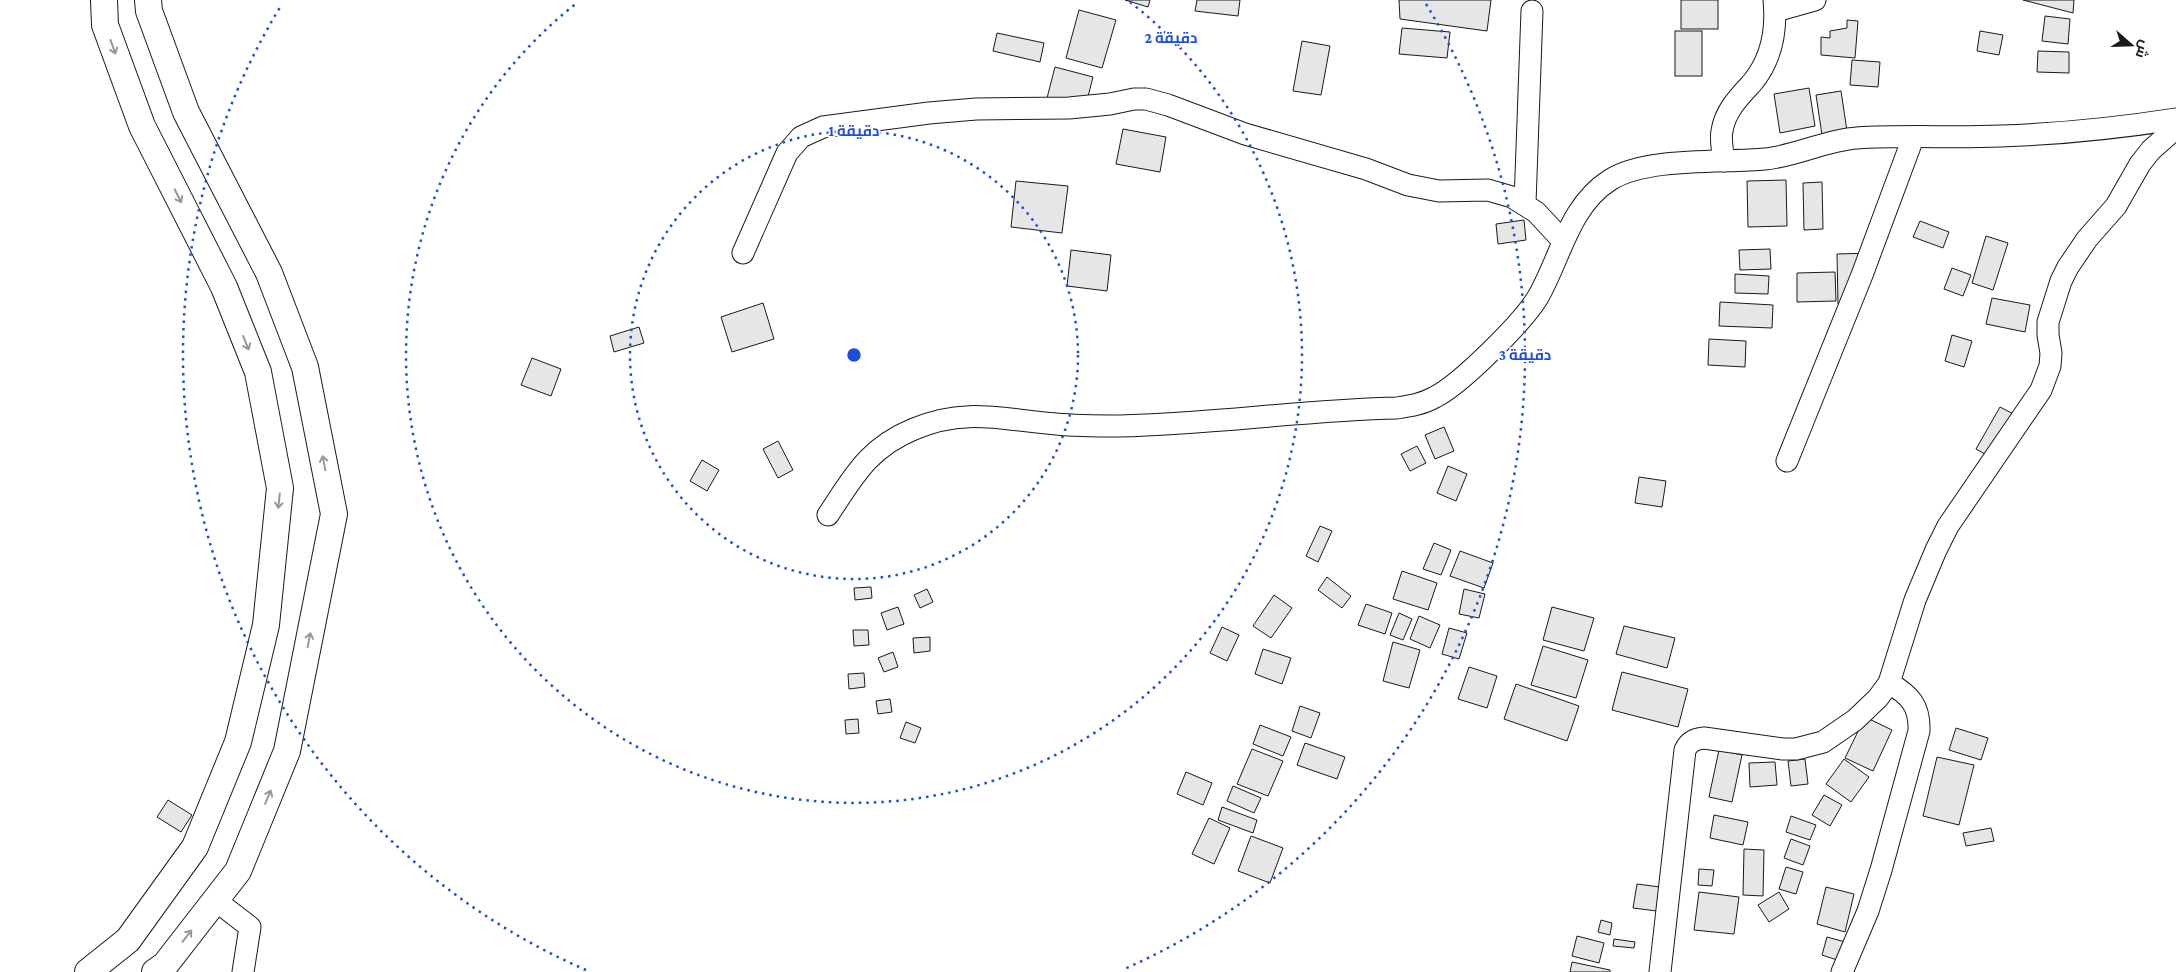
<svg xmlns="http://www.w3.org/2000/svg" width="2176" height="972" font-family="'Crimson Pro',Cairo,serif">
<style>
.building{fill:#e6e6e6;stroke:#1a1a1a}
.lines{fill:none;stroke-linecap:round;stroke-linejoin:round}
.minor-casing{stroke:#1a1a1a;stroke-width:23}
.major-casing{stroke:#1a1a1a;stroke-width:28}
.minor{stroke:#fff;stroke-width:21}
.major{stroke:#fff;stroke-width:26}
.oneway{stroke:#989898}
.ring{fill:none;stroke:#1d4ed8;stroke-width:2.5;stroke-dasharray:2.5 5}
.centre{fill:#1d4ed8;stroke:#fff;stroke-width:2.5}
.ring-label{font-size:15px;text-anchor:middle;font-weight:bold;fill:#1d4ed8;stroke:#fff;stroke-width:4;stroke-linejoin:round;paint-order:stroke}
</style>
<rect width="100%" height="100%" fill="#fff"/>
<g class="building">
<polygon points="1125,0 1150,0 1148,7"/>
<polygon points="1197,0 1240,0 1238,16 1195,11"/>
<polygon points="1399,0 1491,0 1487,31 1400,19"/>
<rect x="1681" y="0" width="37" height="29"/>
<polygon points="2023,0 2074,0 2073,13"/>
<polygon points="1079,10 1116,20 1102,68 1066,58"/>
<polygon points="2045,16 2070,19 2068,44 2042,41"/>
<polygon points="1847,20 1858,21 1855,58 1821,55 1821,37 1830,38 1830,31 1847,28"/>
<polygon points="1402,28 1450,32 1447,58 1399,54"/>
<rect x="1675" y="31" width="27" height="45"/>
<polygon points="1980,31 2003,35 1999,55 1977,51"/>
<polygon points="997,33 1044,43 1040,62 993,51"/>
<polygon points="1302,41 1330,46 1321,95 1293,91"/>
<polygon points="2038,51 2069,52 2069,73 2037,72"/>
<polygon points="1852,60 1880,62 1878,87 1850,85"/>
<polygon points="1055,67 1093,77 1084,112 1046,102"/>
<polygon points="1809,88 1815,126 1780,133 1774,94"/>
<polygon points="1841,91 1847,131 1822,135 1816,95"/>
<polygon points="1123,129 1166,137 1160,172 1116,164"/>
<polygon points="1786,180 1787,226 1748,227 1747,181"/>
<polygon points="1016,181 1068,186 1062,233 1011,227"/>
<polygon points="1822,182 1823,229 1804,230 1803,183"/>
<polygon points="1524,220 1526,240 1498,244 1496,224"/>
<polygon points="1920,221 1949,232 1943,248 1913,237"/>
<polygon points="1986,236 2008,243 1993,290 1972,283"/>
<polygon points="1770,249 1771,269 1740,270 1739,250"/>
<polygon points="1071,250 1111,255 1107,291 1067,286"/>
<polygon points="1874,253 1858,304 1838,304 1837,254"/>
<polygon points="1952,268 1971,275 1963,296 1944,289"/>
<polygon points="1835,272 1836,301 1797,302 1797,273"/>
<polygon points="1735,274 1769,276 1768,294 1735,293"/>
<polygon points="1992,298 2030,305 2025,332 1986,324"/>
<polygon points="1720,302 1773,305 1772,328 1719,326"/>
<polygon points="763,303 774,339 732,352 721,317"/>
<polygon points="639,327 644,343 614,352 610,336"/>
<polygon points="1952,335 1972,341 1964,367 1945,361"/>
<polygon points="1709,339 1746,341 1745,367 1708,365"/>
<polygon points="532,358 561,369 551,396 521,385"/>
<polygon points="2000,407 2023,419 1999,462 1976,449"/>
<polygon points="1444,427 1454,451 1435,459 1425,435"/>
<polygon points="778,441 793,470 778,478 763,449"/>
<polygon points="1417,446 1426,463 1410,471 1401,454"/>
<polygon points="702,460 719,470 707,491 690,481"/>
<polygon points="1448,466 1467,474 1456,501 1437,493"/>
<polygon points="1639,477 1666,481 1662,507 1635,503"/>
<polygon points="1320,526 1332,531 1318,562 1306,556"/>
<polygon points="1434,543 1451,550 1441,575 1423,569"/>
<polygon points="1460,551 1493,563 1484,588 1450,576"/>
<polygon points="1402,571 1437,583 1428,610 1393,599"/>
<polygon points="1327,577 1351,596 1342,608 1318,590"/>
<polygon points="871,587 872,598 855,600 854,588"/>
<polygon points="927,589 933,602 920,608 914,595"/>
<polygon points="1464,589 1485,594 1479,618 1459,614"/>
<polygon points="1274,595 1292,608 1271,638 1253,626"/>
<polygon points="1366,604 1392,613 1385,634 1358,625"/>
<polygon points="898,607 904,624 887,630 881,613"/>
<polygon points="1552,607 1594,618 1584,651 1543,640"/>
<polygon points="1399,613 1412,619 1403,640 1390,635"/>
<polygon points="1419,616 1440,625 1430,648 1410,639"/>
<polygon points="1624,626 1675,638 1667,668 1616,654"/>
<polygon points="1222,627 1239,635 1227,661 1210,653"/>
<polygon points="1449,628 1467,633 1459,659 1442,654"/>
<polygon points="853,630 868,630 869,645 854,646"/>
<polygon points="930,637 930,651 914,653 913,638"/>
<polygon points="1393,642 1420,650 1409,688 1383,681"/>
<polygon points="1543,646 1588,660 1576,698 1531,685"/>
<polygon points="1263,649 1291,658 1282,684 1255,674"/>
<polygon points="893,652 898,667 884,672 878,658"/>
<polygon points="1469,667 1497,676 1487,708 1458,699"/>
<polygon points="1622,672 1688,689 1678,727 1612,710"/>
<polygon points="864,673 865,687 849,689 848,674"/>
<polygon points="1516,684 1579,706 1567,741 1504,719"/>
<polygon points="890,699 892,712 878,714 876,701"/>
<polygon points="1300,706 1320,713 1311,738 1292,731"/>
<polygon points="1865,717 1892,730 1873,771 1845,758"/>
<polygon points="858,719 859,733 846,734 845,720"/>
<polygon points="906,722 921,728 915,743 900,738"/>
<polygon points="1260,725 1291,737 1283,756 1253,744"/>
<polygon points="1956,728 1988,738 1981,760 1949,750"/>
<polygon points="1305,743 1345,757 1337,779 1297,765"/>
<polygon points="1252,749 1283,761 1268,796 1237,784"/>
<polygon points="1719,750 1742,755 1732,802 1709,797"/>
<polygon points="1937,757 1974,765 1959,825 1923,816"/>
<polygon points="1805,759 1808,784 1791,786 1788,761"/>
<polygon points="1844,759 1869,777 1851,802 1826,784"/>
<polygon points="1775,762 1777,785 1750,787 1749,763"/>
<polygon points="1186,772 1212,783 1203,805 1177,794"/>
<polygon points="1233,786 1261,798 1254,813 1227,801"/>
<polygon points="1824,795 1842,805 1830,826 1812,815"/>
<polygon points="168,800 192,815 181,832 157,817"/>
<polygon points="1222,807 1257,820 1253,833 1218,820"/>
<polygon points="1714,815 1748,822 1743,845 1710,838"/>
<polygon points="1791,816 1816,825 1810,840 1786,832"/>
<polygon points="1209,818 1230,828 1214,864 1192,854"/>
<polygon points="1991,828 1994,841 1966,846 1963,833"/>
<polygon points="1251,836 1283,848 1270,883 1238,871"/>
<polygon points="1791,839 1810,846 1803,865 1784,858"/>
<polygon points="1744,849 1764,850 1763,896 1743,895"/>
<polygon points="1786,867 1803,872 1796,894 1779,889"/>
<polygon points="1699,869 1714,870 1712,886 1698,885"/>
<polygon points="1637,884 1660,887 1657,911 1633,908"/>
<polygon points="1826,887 1854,894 1845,932 1817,924"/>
<polygon points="1699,892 1739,897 1734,934 1694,930"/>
<polygon points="1779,892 1789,909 1769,922 1758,905"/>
<polygon points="1601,920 1612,923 1610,935 1598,932"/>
<polygon points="1577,936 1604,943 1599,963 1572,956"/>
<polygon points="1827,937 1849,943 1843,962 1822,955"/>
<polygon points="1614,939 1635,942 1634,948 1613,946"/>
<polygon points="1572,962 1610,970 1610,972 1570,972"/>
</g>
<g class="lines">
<defs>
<g id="minor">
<polyline points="1776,11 1815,0"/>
<path d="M1724 161C1723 152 1720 140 1722 131 1725 111 1739 97 1752 83 1772 59 1777 30 1774 0"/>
<polyline points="1525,203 1532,11"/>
<polyline points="743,253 787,153 801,137 823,127 929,113 976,109 1069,108 1110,104 1134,99 1146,99 1168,105 1245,134 1366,169 1408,185 1439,191 1488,190 1512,197 1536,212 1563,241"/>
<polyline points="1787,461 1862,275 1913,138"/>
<path d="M828 515C854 476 868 448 914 429 965 407 1004 420 1056 424 1077 426 1099 426 1120 426 1213 424 1304 410 1397 408 1410 406 1423 404 1435 397 1461 384 1523 322 1538 297 1561 257 1569 206 1610 180 1646 157 1722 163 1765 159 1796 156 1826 140 1857 138 1905 135 1953 138 2001 136 2060 134 2118 128 2176 119"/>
<polyline points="215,900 250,927 243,972"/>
<path d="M1660 972 1685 750C1689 742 1694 739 1704 738L1783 749H1796L1823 742 1855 720 1878 698 1889 683 1915 600 1936 550 1948 526 2041 390 2050 366 2051 353 2048 335V322L2061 281 2068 267 2087 239 2116 206 2140 164 2151 150 2176 128"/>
<path d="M1842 972 1868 911 1881 870 1919 731C1920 706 1910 695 1889 683"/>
</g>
<g id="major">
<polyline points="148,0 149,11 186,112 269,273 305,367 334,514 287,751 238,871 165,965 155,972"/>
<polyline points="88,972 128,940 195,847 238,742 266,625 280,488 258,372 224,287 142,126 105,25 104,0"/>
</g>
</defs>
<use href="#minor" class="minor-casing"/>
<use href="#major" class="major-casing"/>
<use href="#minor" class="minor"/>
<use href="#major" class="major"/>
</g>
<defs><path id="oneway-shaft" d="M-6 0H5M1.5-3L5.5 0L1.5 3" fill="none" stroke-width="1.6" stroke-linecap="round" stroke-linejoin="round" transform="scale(1.25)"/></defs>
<g class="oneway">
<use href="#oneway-shaft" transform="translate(113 47) rotate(70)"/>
<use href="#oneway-shaft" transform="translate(178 196) rotate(63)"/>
<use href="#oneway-shaft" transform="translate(246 343) rotate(68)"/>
<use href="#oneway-shaft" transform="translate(324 463) rotate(-101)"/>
<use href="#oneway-shaft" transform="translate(279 501) rotate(96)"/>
<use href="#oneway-shaft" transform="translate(309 640) rotate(-79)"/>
<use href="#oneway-shaft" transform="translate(268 797) rotate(-67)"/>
<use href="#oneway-shaft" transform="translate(187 936) rotate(-52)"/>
</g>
<g class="ring">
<circle cx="854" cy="355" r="224"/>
<path d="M1130 2A448 448 0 1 1 578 2"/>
<path d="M586 970A671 671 0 0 1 282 4M1426 4A671 671 0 0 1 1122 970"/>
</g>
<circle cx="854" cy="355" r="8" class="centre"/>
<g class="ring-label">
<text x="1171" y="43">2 دقيقة</text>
<text x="854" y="136">1 دقيقة</text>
<text x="1525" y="360">3 دقيقة</text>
</g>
<g transform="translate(2131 45) rotate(110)" stroke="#ffffff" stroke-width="4" paint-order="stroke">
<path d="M0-4L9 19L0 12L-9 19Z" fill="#1a1a1a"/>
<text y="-8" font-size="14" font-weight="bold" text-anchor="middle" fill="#1a1a1a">ش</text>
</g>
</svg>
